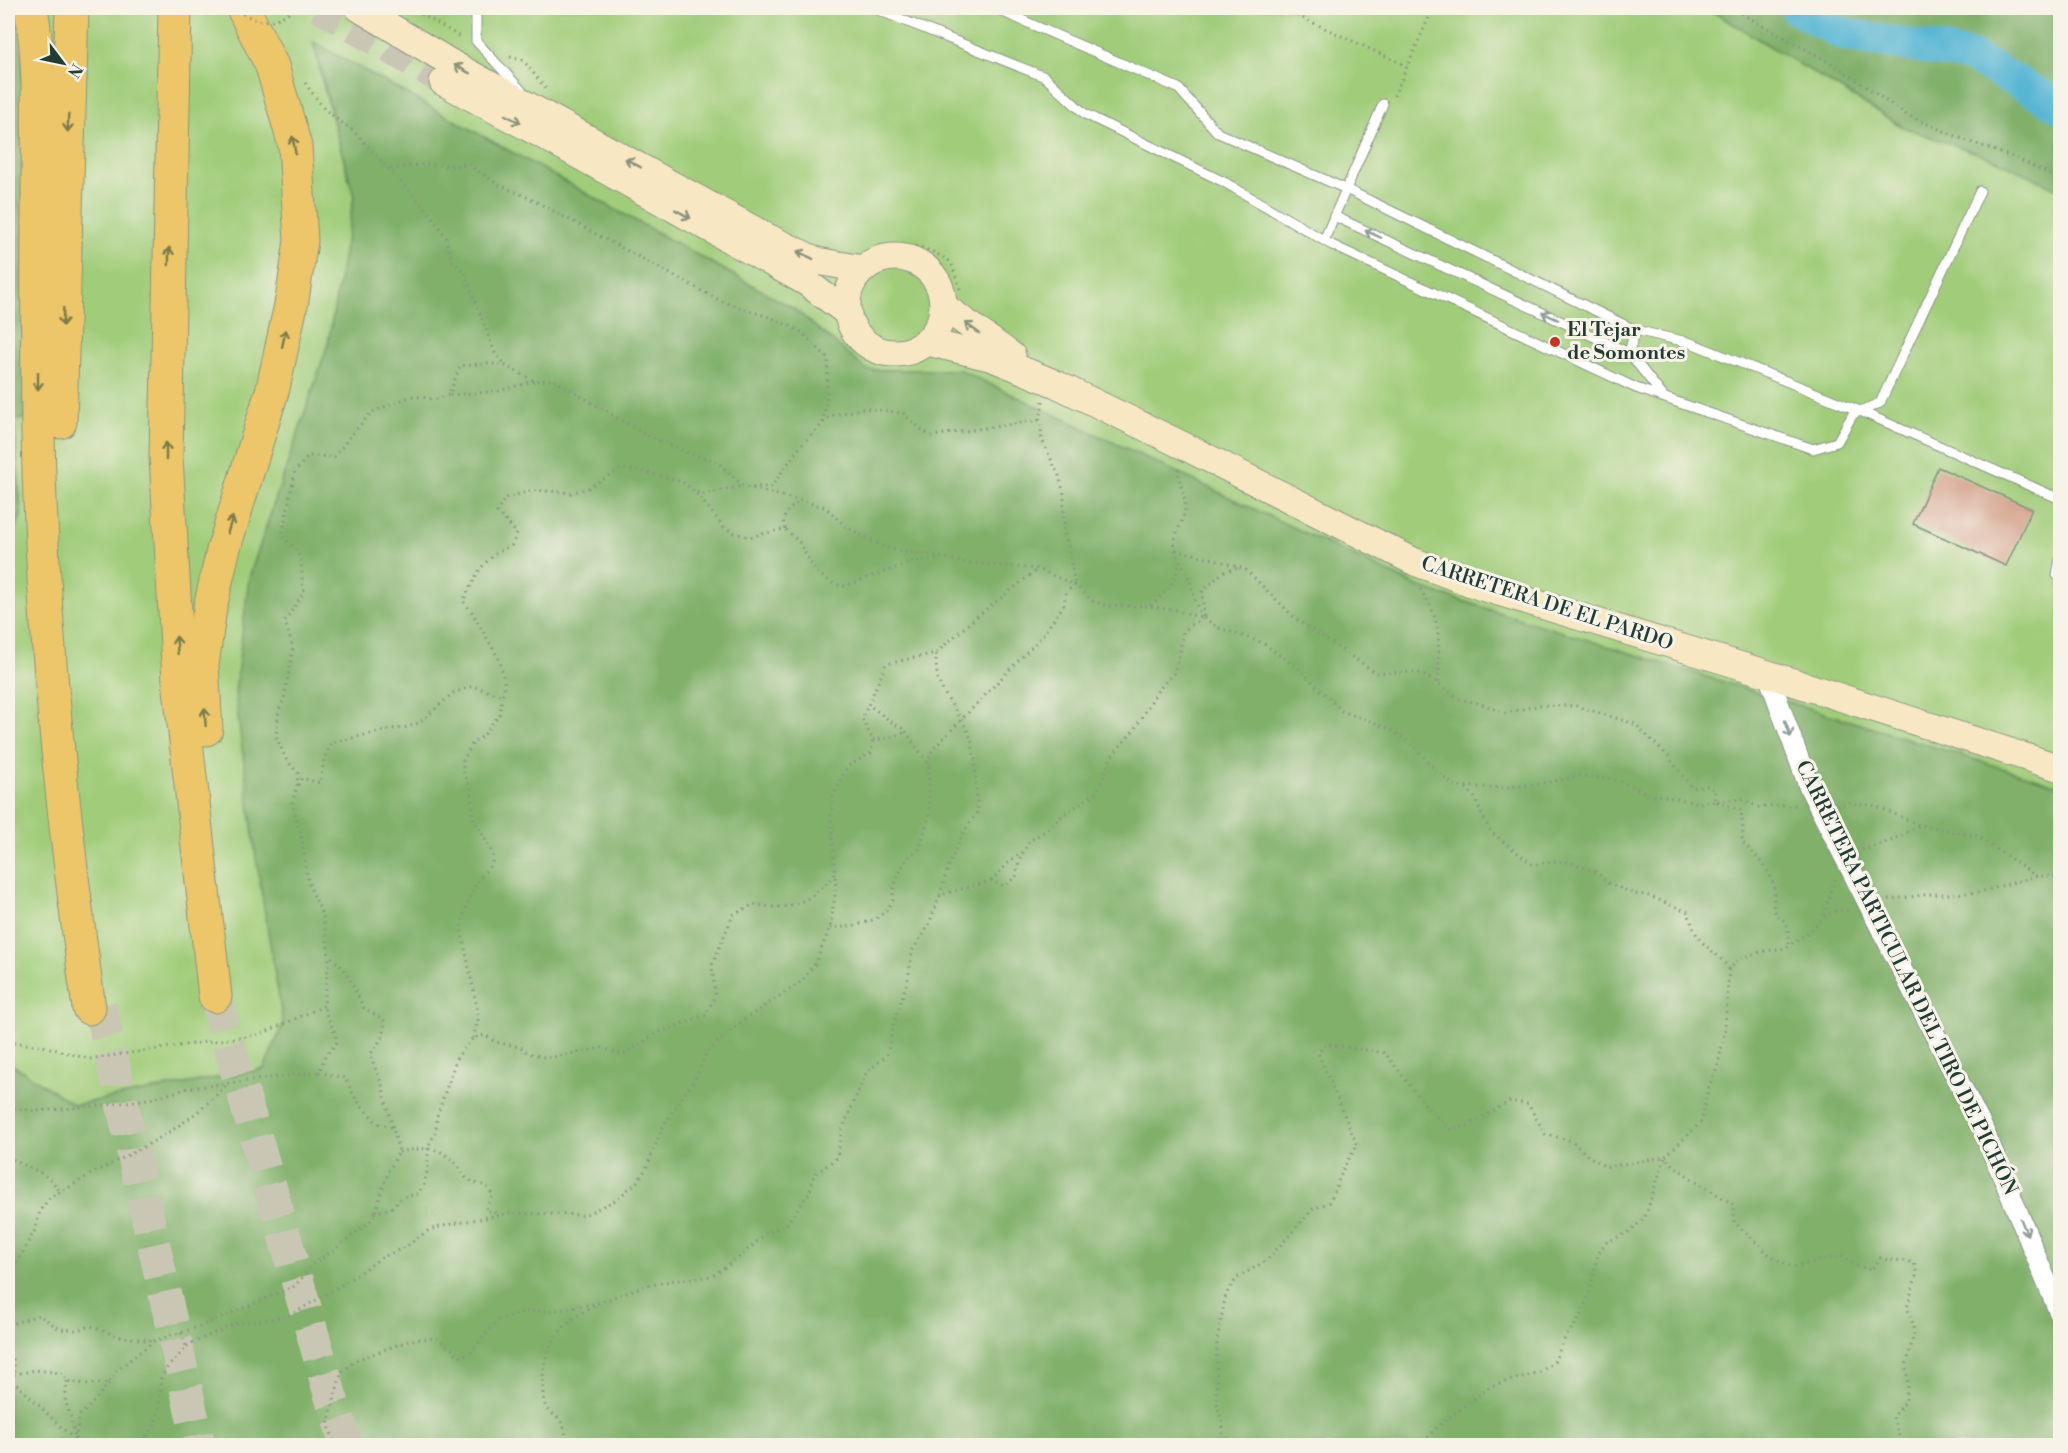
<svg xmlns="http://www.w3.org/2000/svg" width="2068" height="1453" font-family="'Libre Bodoni',serif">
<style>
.green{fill:#a1cd7a;stroke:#608557;stroke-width:1.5}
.forest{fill:#80b06a;stroke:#50764f;stroke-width:1.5}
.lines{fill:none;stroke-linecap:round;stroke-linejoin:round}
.river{stroke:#56b6d4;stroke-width:33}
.building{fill:#cf9680}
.secondary-tunnel{stroke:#c9c7b3;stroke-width:27;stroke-dasharray:27 14;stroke-linecap:butt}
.highway-tunnel{stroke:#c9c7b3;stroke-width:33;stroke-dasharray:33 16;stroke-linecap:butt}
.lane-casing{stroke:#899384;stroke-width:11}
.street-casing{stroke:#899384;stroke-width:22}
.secondary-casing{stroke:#899384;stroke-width:29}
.highway-casing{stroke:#899384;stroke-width:35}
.path{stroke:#899384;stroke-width:3;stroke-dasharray:1.5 4.5;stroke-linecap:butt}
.lane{stroke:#fff;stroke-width:9}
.street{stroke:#fff;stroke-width:20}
.secondary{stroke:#f7e8c3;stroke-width:27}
.highway{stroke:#ecc669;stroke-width:33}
.path-bridge{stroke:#899384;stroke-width:3;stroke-dasharray:1.5 4.5;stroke-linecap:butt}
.oneway{stroke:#8b927c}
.oneway2{stroke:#7b7b4c}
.oneway3{stroke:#8f9e9a}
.poi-dot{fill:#c8321e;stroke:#f7f3e8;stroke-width:2}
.labels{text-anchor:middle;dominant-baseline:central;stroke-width:6;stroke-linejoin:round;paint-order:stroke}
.poi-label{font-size:20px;font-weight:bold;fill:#1f3d34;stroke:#f7f3e8;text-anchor:start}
.street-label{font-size:20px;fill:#1f3d34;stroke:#f7f3e8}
</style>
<rect width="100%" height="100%" fill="#f7f3e8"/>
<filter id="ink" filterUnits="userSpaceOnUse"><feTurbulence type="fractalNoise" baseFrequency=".0167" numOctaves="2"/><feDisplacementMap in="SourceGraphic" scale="12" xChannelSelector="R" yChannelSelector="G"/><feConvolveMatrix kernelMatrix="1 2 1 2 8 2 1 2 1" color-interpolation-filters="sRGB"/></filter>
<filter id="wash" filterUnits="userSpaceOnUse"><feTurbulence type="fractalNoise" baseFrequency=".008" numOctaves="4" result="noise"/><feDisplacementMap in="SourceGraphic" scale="24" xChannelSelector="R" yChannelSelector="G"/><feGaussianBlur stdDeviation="1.35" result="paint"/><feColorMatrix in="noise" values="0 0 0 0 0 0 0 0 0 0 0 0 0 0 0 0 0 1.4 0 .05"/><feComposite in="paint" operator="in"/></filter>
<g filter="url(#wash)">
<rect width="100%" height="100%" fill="#f3e9d3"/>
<polygon class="green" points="12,8 1707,8 1903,127 1999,161 2060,190 2060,786 1423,589 960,370 867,370 793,308 314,43 322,81 354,197 328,344 249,578 283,1024 264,1069 74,1105 11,1064 8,1058 8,548 21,515 14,420 28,418"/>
<g class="forest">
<polygon points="8,8 15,8 23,65 28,418 14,420 21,515 8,548"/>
<polygon points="1707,8 2060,8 2060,190 1999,161 1903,127"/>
<polygon points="313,42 793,308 867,370 960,370 1423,589 2060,786 2060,1445 8,1445 8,1058 11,1064 74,1105 264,1069 283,1024 256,858 235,693 249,578 328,344 354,197"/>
</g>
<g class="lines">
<polyline class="river" points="1796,8 1842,34 1971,56 2060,106"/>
</g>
<g id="blocks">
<polygon class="building" points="1938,467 2032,509 2006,566 1913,524"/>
</g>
</g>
<g filter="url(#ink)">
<use href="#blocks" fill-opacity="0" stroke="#899384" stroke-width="1.5"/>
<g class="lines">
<polyline class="secondary-tunnel" points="317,8 443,82"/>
<g class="highway-tunnel">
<polyline points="215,996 330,1394 347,1446"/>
<polyline points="100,1005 199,1446"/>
</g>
<defs>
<g id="lane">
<polyline points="476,8 476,41 522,91"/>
<polyline points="873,8 1045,77 1085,114 1224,182 1332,245 1636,388 1813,449 1837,442 1853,414 1880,403 1980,191"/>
<polyline points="994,8 1178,88 1218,133 1346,189 1635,330 1691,343 1860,411 2060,499"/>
<polyline points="1334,216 1629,353 1663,396"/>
<polyline points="1324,240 1383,104"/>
<polyline points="1629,353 1635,330"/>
<polyline points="2060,560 2057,575 2060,577"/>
</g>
<polyline id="street" points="1768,674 1809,787 1983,1129 2060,1314"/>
<g id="secondary">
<polyline points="359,8 454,65 767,237 817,261 862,269"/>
<polyline points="443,82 537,132 806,282 845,311"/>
<circle cx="895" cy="305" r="48"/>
<polyline points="943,306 1012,356"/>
<polyline points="927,342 993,358 1056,384 1188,448 1415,562 1482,587 1768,674 2060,768"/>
</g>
<g id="highway">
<path d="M31 8C41 65 38 126 38 184 38 268 37 352 38 436 42 627 63 819 89 1008"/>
<polyline points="175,8 166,457 179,680 215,996"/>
<polyline points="60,422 72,8"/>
<polyline points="206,729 202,665 210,608 223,551 273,388 292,300 301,241 295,146 272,66 243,8"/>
</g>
</defs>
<use href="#lane" class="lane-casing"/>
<use href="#street" class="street-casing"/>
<use href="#secondary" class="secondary-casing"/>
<use href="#highway" class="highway-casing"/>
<g class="path">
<polyline points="411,8 462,38"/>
<polyline points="1281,8 1407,66"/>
<polyline points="1731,8 1836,66 1907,115 1960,138 2018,159 2060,179"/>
<polyline points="510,57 523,60 546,89"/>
<polyline points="305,83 325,110 352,130 365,143 432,216 446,238 452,260 464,272 495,353 505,364"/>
<polyline points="1394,96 1433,8"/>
<polyline points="391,169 425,164 447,166 469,165 497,184 529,198 721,301 777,320 800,331 828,358 827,395 823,423"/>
<path d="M874 251C911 243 918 242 951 262L960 289"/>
<polyline points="450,395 499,391 534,381"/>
<polyline points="1043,401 1040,420 1042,440 1059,476 1064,494 1064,533 1068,544 1075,585"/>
<path d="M1179 468C1177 484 1187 494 1185 509 1184 519 1177 529 1175 540 1172 555 1184 565 1189 578 1194 592 1194 605 1203 617"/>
<polyline points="752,487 771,487 801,445 830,416 865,408 903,413 924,432 931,436 1040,420"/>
<polyline points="697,492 703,494 743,486"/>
<polyline points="785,529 783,520 788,510 800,501"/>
<path d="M1176 550 1214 559 1246 570 1296 619 1376 673 1417 672 1434 681 1460 699 1482 704 1505 713 1540 705 1577 706 1635 724 1668 756 1692 788 1707 786 1715 790 1714 801 1741 810 1743 828 1742 842C1754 854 1771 869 1774 887 1775 895 1772 903 1775 911 1777 916 1780 917 1784 921 1790 929 1789 939 1787 948 1795 940 1803 937 1810 931 1825 918 1829 907 1851 911"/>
<path d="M1420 589C1445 624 1437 644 1439 684"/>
<path d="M1150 605C1167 594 1173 582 1180 564"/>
<polyline points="1204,616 1202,592 1223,572 1238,568"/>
<path d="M936 654C936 663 936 673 939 682 947 703 965 719 971 740 977 762 975 788 978 811L962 835 946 873 940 895"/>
<polyline points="873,740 888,738 906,732"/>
<polyline points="929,764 930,754 935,747 1041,637 1064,605 1066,592 1075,585"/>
<path d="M298 785 302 778 320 783 324 760 331 743 391 729 404 728 419 723 453 693 473 686 502 696 505 685 500 661 472 612 463 601C477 574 482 558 512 545L517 533 497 512 505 498 534 490 571 493 588 488 621 469 641 471 683 482 695 492 724 527 734 533 749 537 785 529 799 542 816 572 834 584 845 586 912 562 941 559"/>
<path d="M1466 788 1475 798 1482 815 1491 832 1533 865 1552 861 1570 862 1596 872 1608 883 1635 894 1646 895 1688 912C1691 922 1694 933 1702 942 1713 953 1719 955 1729 969"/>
<polyline points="1837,805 1851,803 1876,806 1920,825 1977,836 2036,876 2060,876"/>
<polyline points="1862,850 1893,840 1920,825"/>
<polyline points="991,881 1011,860 1022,852"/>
<polyline points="1888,900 1931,894 1952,894 1980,892 2036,876"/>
<polyline points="1824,915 1835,879"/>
<polyline points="830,928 854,926 876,919 887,910 893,900 893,891 898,875 907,858 919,849 929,817 929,765 904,729 894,724 869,705"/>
<polyline points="473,1038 478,1021 478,1013 461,928 463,917 470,897 480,878 492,863 493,854 473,817 471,788 463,771 463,761 473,742 483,736 500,713 502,697"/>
<polyline points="8,1042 43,1046 89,1059 261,1034 324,1006 329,956"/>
<polyline points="319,1072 345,1078 357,1101 377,1123 394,1128"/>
<path d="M8 1108 37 1111 108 1105 154 1098 189 1088 319 1072 325 1057 337 1042C335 1028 327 1020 324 1006"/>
<path d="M399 1152C423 1148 438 1144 456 1164 461 1169 462 1175 468 1179 477 1186 489 1182 493 1197L487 1205 486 1211 494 1212 498 1215"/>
<path d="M8 1156C24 1168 52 1172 59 1192"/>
<path d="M374 1213 393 1207 402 1197 418 1194 424 1184 428 1168V1147L436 1131 437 1116 457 1057 473 1038 485 1035 495 1042 521 1047 528 1053 548 1058 602 1048 623 1055 655 1034 706 1015 715 995 712 965 733 915 754 904C789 913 813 901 835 873L831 816 834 794 847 767 871 753 873 740 862 719 886 664 936 653 975 618 1038 569"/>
<path d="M8 1279 35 1230 40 1211 50 1197C65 1190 78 1182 91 1174 139 1150 191 1125 227 1084"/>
<polyline points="8,1325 39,1315 60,1329 76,1330 91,1326 117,1336 154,1341"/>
<polyline points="181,1333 187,1348"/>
<polyline points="8,1355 13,1360 14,1374"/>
<path d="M8 1376 35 1370 62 1373 67 1381 85 1384 109 1383 116 1371 154 1341 201 1326 295 1286 314 1263 333 1251 373 1219 388 1172 399 1152 382 1085 370 1055 383 1036 385 1021 364 1008 345 970 329 955 323 917 308 882 302 839 292 803 297 787 298 773 286 759 276 736 279 710 284 699 293 648 285 622 304 592C300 579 305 562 296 550 293 545 287 541 282 536L295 471 309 456 334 457 351 435 372 412 412 396 436 399 449 395 460 366 489 363 506 366 534 381 554 380 646 435 686 452 718 462 743 486 825 507 845 526 880 545 901 552 927 554 963 562 1038 569 1075 585 1093 601 1107 606H1148L1175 610 1204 618 1219 628 1263 643 1299 669 1342 711 1390 729 1413 745 1437 772 1455 786 1499 788 1539 784 1580 776 1613 779 1632 786 1651 796 1658 795 1699 803 1742 799 1758 807 1798 805"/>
<polyline points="8,1376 81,1446"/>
<polyline points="67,1381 65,1401 70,1414 75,1437"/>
<polyline points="147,1436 154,1427 159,1407 161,1378 166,1369 190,1344 237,1323 277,1318 292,1314 334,1290 381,1258 407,1246 429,1230 447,1225 511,1213 584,1215 616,1200 638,1181 646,1169 663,1126 698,1074 706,1053 742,1021 802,981 815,964 830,928 836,888 835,873"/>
<polyline points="75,1439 80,1415 91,1405 109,1383"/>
<polyline points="129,1446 136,1440 147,1436 151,1446"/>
<polyline points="336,1446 328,1424 341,1373 356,1360 411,1340 436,1338 451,1348 459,1357 470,1353 498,1320 523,1312 558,1310 598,1303 645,1286 677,1280 712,1276 741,1256 766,1233 786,1225 810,1192 814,1175 837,1158 842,1130 866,1073 887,1055 894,1023 908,979 912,951 928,927 940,895 991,881 1005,886 1016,876 1019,861 1029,841 1044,832 1063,815 1097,792 1111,757 1134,730 1158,690 1174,673 1180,652 1183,632 1191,625 1202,619"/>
<path d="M567 1446C566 1434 565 1424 556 1416 553 1414 548 1411 546 1407 542 1399 543 1388 543 1379 544 1341 564 1322 596 1304"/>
<polyline points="1221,1446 1223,1426 1216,1401 1217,1341 1226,1294 1237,1278 1267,1260 1313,1209 1330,1202 1344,1167 1357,1145 1318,1053 1326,1044 1385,1053 1430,1111 1450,1129 1467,1126 1510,1101 1528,1104 1545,1134 1572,1141 1587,1155 1606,1167 1665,1157 1701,1122 1708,1089 1718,1066 1725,1029 1729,970 1740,958 1764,951 1787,948"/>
<path d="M1419 1446 1443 1422 1491 1386 1540 1372 1554 1362 1565 1338 1579 1319 1590 1291 1598 1254 1607 1242 1631 1231 1645 1217 1665 1157C1685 1177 1710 1189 1734 1205V1222L1771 1256 1792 1267 1841 1256 1857 1266 1871 1270 1880 1258C1892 1262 1902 1259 1914 1263L1917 1273 1907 1308 1912 1320 1914 1333 1906 1367 1908 1386 1906 1401 1893 1417 1902 1446"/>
</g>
<use href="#lane" class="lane"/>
<use href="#street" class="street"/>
<use href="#secondary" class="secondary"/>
<use href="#highway" class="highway"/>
<path class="path-bridge" d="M232 8C259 23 269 27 296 8"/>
</g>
<defs><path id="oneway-shaft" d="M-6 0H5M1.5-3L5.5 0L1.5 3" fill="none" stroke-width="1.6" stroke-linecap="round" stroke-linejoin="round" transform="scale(1.5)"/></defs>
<g class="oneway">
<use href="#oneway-shaft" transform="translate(462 69) rotate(-151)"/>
<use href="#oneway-shaft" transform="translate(513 119) rotate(28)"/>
<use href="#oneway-shaft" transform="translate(633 163) rotate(-151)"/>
<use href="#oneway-shaft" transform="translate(683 214) rotate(29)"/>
<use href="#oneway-shaft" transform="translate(805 255) rotate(-154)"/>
<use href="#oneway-shaft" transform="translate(972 328) rotate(-144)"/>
</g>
<g class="oneway2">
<use href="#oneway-shaft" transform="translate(68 123) rotate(92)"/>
<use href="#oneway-shaft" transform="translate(294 145) rotate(-100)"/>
<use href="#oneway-shaft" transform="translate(169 256) rotate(-89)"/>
<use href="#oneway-shaft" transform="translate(63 317) rotate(92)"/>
<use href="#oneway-shaft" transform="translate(284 338) rotate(-78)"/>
<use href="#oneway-shaft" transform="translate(38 381) rotate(90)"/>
<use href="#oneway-shaft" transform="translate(166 451) rotate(-90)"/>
<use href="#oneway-shaft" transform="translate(230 525) rotate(-73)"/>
<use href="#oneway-shaft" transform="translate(177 645) rotate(-94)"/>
<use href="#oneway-shaft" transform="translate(205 717) rotate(-94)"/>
</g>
<g class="oneway3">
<use href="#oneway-shaft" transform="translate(1373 234) rotate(-155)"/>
<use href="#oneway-shaft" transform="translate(1550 316) rotate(-155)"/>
<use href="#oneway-shaft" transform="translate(1788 729) rotate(70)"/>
<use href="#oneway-shaft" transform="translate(2024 1227) rotate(67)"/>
</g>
</g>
<circle class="poi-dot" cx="1555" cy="342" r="6"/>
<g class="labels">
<g class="poi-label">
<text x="1567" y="330">El Tejar<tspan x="1567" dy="23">de Somontes</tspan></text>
</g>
<g class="street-label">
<text transform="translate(1547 604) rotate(18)">CARRETERA DE EL PARDO</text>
<text transform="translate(1906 978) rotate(64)">CARRETERA PARTICULAR DEL TIRO DE PICHÓN</text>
</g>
</g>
<rect width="2068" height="1453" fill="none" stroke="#f7f3e8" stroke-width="30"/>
<g transform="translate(63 63) rotate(122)" stroke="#f7f3e8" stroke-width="4.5" paint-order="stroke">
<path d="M0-4.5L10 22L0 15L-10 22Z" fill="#1f3d34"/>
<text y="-9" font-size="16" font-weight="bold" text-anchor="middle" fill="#1f3d34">N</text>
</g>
</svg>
